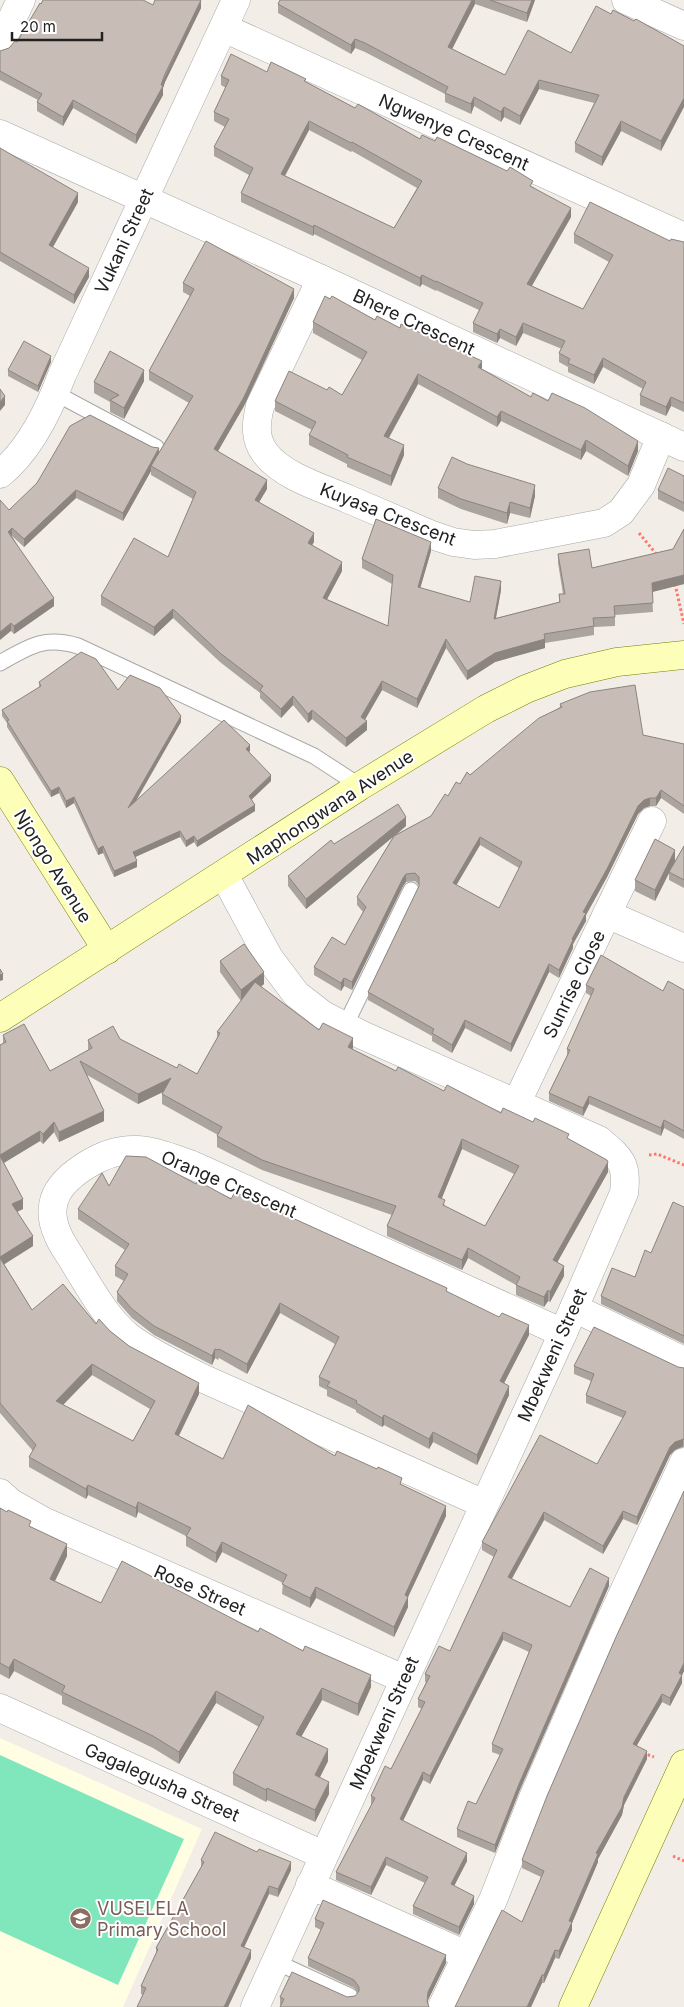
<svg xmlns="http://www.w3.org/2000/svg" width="684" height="2007" font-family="Inter,sans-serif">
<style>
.education{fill:#fffee3}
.pitch{fill:#80e7bc}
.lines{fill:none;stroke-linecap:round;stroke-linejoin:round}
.lane-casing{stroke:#a8a8a8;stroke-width:17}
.street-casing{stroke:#a8a8a8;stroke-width:29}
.secondary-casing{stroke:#758000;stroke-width:29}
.path{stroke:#ff776b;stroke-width:3;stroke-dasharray:2.5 2.5;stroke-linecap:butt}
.lane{stroke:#fff;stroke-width:15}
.street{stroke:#fff;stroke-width:28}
.secondary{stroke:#fdffb9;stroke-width:28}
.wall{fill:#aba39d;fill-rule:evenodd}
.shaded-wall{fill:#8b847f}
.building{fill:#c7bdb6;stroke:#8b847f;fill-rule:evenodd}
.labels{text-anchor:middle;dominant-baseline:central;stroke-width:4;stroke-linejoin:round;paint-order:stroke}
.street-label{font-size:18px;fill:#212121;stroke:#fff}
.education-label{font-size:18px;fill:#785e54;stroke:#fff;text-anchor:start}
</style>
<rect width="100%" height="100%" fill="#f2eee7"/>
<polygon class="education" points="0,1738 202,1829 123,2007 0,2007"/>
<polygon class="pitch" points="0,1755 184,1839 118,1985 0,1931"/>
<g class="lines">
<defs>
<g id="lane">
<polyline points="55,393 156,447"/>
<path d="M0 663C30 646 44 636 78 646L314 756 360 786"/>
<polyline points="345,1026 411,890"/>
<polyline points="276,1962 350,1996"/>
</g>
<g id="street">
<polyline points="626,0 684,26"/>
<polyline points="224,28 684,237"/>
<polyline points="0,44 21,0"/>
<polyline points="0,134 321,279 684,447"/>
<path d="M321 279 260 406C256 423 254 438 265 453 282 476 322 488 348 499 376 511 404 523 432 535L453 542 474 545 495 544 604 523 621 512 641 485 661 436"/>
<path d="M0 474C30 450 49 410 62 375L236 0"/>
<path d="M224 875 269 958 296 994 323 1015 362 1035 599 1140C620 1158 628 1163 624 1193L563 1333 255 2007"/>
<polyline points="607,914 652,821"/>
<polyline points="517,1102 607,914 684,948"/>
<polyline points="574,1308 684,1361"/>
<polyline points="0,1493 11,1503 43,1521 404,1679"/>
<path d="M484 1504 202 1378C177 1365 151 1354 129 1337 106 1318 91 1290 75 1264 70 1255 62 1245 58 1235 54 1226 51 1216 53 1206 55 1188 71 1175 85 1166 125 1140 151 1150 192 1165L563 1333"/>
<polyline points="0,1708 323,1855"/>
<polyline points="310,1885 466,1955"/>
<polyline points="442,2007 493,1900 533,1798 602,1639 684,1462"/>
</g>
<g id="secondary">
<polyline points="0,781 107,950"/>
<polyline points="0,1018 360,786 486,709 526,689 565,674 617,662 684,655"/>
<polyline points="573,2007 684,1764"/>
</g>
</defs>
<use href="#lane" class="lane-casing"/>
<use href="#street" class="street-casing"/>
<use href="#secondary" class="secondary-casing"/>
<g class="path">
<polyline points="639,533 657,555"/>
<polyline points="675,584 684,624"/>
<polyline points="649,1155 657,1154 684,1165"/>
<polyline points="643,1753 654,1757"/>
<polyline points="673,1856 684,1861"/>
</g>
<use href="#lane" class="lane"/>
<use href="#street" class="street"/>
<use href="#secondary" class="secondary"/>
</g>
<g class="wall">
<polygon points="280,0 535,0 527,22 475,4 452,49 505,75 571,53 611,14 684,46 661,151 621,131 602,166 575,152 575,143 594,103 539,89 520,125 504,117 501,122 474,106 471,114 445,102 445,94 365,52 355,48 351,54 278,13 278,4"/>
<polygon points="41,4 153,5 201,8 165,82 163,88 163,95 136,144 73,108 63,126 37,111 37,102 38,100 0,80 0,51 9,48 17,42"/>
<path d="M267 72 306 82 355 108 420 139 435 141 533 187 571 217 532 286 583 309 609 262 574 243V234L684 242V412L671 406 666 416 640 405V395L643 389 603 367 594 384 568 372V367L559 362V353L562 349 523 333 516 346 500 338 497 343 473 332V323L479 310 436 290V291L422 284 420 287 314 234 313 236 241 202V193L249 175 214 156V147L225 127 214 121V112L226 88 221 85V76ZM309 130 351 152 352 151 417 188 394 228 285 176Z"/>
<polygon points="0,142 0,148 78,202 53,247 89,277 74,304 0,261"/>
<polygon points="183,283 294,298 244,406 218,451 267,489 259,502 314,542 312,545 342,571 327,599 388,626 392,584 362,568 362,559 431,551 420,588 470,602 501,590 496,618 559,602 559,594 563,594 558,563 558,554 592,568 673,549 684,529 684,584 652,592 653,612 615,615 615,626 594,627 594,635 545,643 545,648 495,662 467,680 446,648 417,708 382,690 365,720 367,730 346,747 312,719 308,723 293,705 281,718 260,698 260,693 220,662 173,618 154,636 101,605 101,596 168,557 193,499 151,475 151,471 123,521 76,498 24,547 12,536 54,606 14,634 11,631 9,510 159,452 189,403 149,380 149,371 190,296 183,292"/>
<polygon points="375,320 482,369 531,397 638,451 628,476 586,451 581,460 501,421 497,427 418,384 389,438 404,455 391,486 347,467 347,464 309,445 309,435 312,430 275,411 275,401 327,390 342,395 362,360 313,333 313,322"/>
<polygon points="51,362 38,392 8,376 8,370"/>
<polygon points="144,381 124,419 110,412 110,402 94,393 94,382"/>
<polygon points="684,476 684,512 658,499 658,490"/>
<polygon points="438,488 535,496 530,518 510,513 507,524 461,509 438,498"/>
<polygon points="39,682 118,690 181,722 135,801 250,751 249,752 271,781 252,799 255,811 207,841 197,847 194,842 186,847 180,837 135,857 137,867 114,877 103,853 98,855 74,803 66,808 59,793 51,797 7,727 7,723 2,716 2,710 39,688"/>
<path d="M560 704 643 735 684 744V814L661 798 656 806H650L644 808 638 814 607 877 586 915V921L573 944V948L559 978 549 972 511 1052 465 1028 452 1053 432 1041V1036L368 1000V992L419 887V885L415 881 406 882 403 886 352 990 344 986 341 991 314 975V967L345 945 363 912 357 905V897L393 837 306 909 288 886V876L334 844 406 826 396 835 431 816 448 796 460 784 470 775 560 707ZM480 845 519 868 499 908 456 885Z"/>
<polygon points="684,846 684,888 669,880 669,873 655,901 635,891 635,880 675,861"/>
<path d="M220 961 264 984 261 987 319 1030 353 1048 352 1049 396 1071 444 1091 569 1139 608 1172 557 1262 564 1276 550 1302 548 1301 544 1307 516 1295V1285L468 1258 462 1270 387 1236V1226L392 1215 262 1170 217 1147V1136L218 1135 162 1104V1094L163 1092 138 1104 87 1075 104 1121 59 1142 54 1132 43 1144 40 1141 4 1163 23 1209 17 1212 33 1246 4 1264 32 1310 96 1324 110 1331 129 1346 199 1394 178 1436 223 1459 335 1456 402 1485 446 1516 408 1597V1607L394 1637 316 1598 310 1608 282 1594 283 1583 222 1552 216 1563 186 1546V1536L138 1512 136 1518 88 1495 86 1499 29 1467V1457L33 1451 0 1413V1045L3 1044V1035L50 1071 88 1050V1040L120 1039 177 1068 197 1074 217 1038V1032L241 1001 220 972ZM462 1149 514 1174 485 1226 445 1206 442 1198ZM92 1375 150 1409 133 1441 63 1405Z"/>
<polygon points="586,985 663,991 684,990 684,1139 664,1128 661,1136 589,1104 583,1116 549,1101 549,1093 567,1056 567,1049 591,996 586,993"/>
<polygon points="196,1184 447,1292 529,1335 504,1383 509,1395 477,1465 433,1442 429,1449 384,1425 382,1427 356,1412 356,1410 327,1396 327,1390 319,1386 319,1377 335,1344 280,1313 247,1374 219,1358 218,1360 215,1358 212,1365 154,1335 132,1318 117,1301 117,1292 124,1281 115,1276 115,1266 125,1250 78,1219 78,1209 109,1186"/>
<polygon points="684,1207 684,1344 601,1304 601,1296 635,1277"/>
<polygon points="574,1366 678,1367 684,1368 684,1447 675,1450 670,1455 637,1525 623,1519 603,1554 544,1520 512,1579 570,1607 609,1586 519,1792 495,1853 457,1837 457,1829 476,1804 500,1755 492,1752 492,1744 529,1652 503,1640 430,1784 423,1780 403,1821 467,1861 454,1886 474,1904 459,1935 413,1914 413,1906 425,1883 386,1865 371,1895 336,1880 336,1872 372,1804 371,1804 371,1796 391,1769 422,1709 418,1707 418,1699 426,1682 425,1682 425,1674 450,1651 494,1557 482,1550 482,1542 597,1464 623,1418 586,1403 586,1395 591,1381 574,1374"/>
<polygon points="684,1491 684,1671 682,1675 682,1683 670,1706 662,1702 637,1745 647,1759 624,1805 622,1815 598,1859 598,1862 572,1923 572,1930 559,1959 555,1958 544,1983 542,1983 531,2007 455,2007 522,1922 541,1877 522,1868 522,1860"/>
<polygon points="0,1508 31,1527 67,1556 55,1581 101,1603 258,1632 371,1687 358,1716 322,1700 301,1737 328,1761 320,1777 329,1794 315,1822 267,1800 266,1802 233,1785 233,1773 259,1727 216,1703 179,1764 153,1748 62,1704 62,1696 14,1671 9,1679 0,1674"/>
<polygon points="201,1860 291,1870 278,1897 269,1894 244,1947 251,1958 228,2007 137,2007 143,1995 141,1994 141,1986 156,1954 156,1948 201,1867"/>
<polygon points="315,1919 446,1963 428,2000 427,2003 280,2005 280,1997 347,1997 355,1996 358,1993 354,1988 308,1966 308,1958 321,1930 315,1927"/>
</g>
<g class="shaded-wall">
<polygon points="201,0 201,8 165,82 163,88 163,95 136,144 136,135 161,85"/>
<polygon points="472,0 475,0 475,4 448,57 448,47"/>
<polygon points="532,0 535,0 527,22 527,13"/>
<polygon points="355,39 355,48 351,54 351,45"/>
<polygon points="539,80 539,89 520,125 520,116"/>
<polygon points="474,97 474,106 471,114 471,104"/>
<polygon points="684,98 684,107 661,151 661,141"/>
<polygon points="73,100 73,108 63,126 63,117"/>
<polygon points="504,107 504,117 501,122 501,112"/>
<polygon points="309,121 309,130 281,183 281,174"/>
<polygon points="621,121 621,131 602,166 602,157"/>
<polygon points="78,193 78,202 49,254 49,245"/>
<polygon points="571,208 571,217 527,294 527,284"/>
<polygon points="314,225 314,234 313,236 313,227"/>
<polygon points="89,268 89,277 74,304 74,295"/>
<polygon points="422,275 422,284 420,287 420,278"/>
<polygon points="294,289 294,298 244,406 214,458 214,449"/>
<polygon points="523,323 523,333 516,346 516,337"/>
<polygon points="500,329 500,338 497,343 497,334"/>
<polygon points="51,356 51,362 38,392 38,386"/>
<polygon points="603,358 603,367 594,384 594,375"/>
<polygon points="482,361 482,371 478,367"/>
<polygon points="144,370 144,381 124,419 124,408"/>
<polygon points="418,374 418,384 384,446 384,436"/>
<polygon points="5,396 5,405 0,411 0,402"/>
<polygon points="671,397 671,406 666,416 666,407"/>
<polygon points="501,411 501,421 497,427 497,417"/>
<polygon points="586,440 586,451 581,460 581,450"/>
<polygon points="638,441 638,451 628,476 628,466"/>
<polygon points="404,445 404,455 391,486 391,476"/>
<polygon points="159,448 159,456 151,466 151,471 123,521 123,513"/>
<polygon points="267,480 267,489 255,509 255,500"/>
<polygon points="535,485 535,496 530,518 530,508"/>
<polygon points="76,490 76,498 24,547 24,539"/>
<polygon points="510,502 510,513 507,524 507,513"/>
<polygon points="12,528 12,536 8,532"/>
<polygon points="314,533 314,542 308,552 308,543"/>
<polygon points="431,542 431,551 418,596 418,587"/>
<polygon points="342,562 342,571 323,607 323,598"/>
<polygon points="684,575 684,584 652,592 652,583"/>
<polygon points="501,581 501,590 494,628 494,619"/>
<polygon points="54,598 54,606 14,634 14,626"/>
<polygon points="173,609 173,618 154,636 154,627"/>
<polygon points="11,623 11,631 0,640 0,632"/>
<polygon points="446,639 446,648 417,708 417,699"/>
<polygon points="545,639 545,648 495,662 467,680 467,671 495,653"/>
<polygon points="382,681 382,690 361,726 361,717"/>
<polygon points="293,696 293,705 281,718 281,709"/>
<polygon points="312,710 312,719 308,723 308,714"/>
<polygon points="181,716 181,722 128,815 128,808"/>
<polygon points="367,721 367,730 346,747 346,738"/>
<polygon points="250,745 250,751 246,755 246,749"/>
<polygon points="271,775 271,781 249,802 249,796"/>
<polygon points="59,787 59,793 51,797 51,791"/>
<polygon points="661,790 661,798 656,806 656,798"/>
<polygon points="74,797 74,803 66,808 66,801"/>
<polygon points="650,798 650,806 644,808 638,814 607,877 586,915 586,921 573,944 573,948 559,978 559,970 583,912 638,806 644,800"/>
<polygon points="255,805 255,811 197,847 197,841"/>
<polygon points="406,817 406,826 306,909 306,899"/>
<polygon points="180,831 180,837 133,858 133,852"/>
<polygon points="194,836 194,842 186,847 186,841"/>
<polygon points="480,837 480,845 453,891 453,883"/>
<polygon points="103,846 103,853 98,855 98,849"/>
<polygon points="675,850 675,861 655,901 655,890"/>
<polygon points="137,861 137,867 114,877 114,871"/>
<polygon points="406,874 406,882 403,886 352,990 352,982 403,878"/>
<polygon points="549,964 549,972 511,1052 511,1044"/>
<polygon points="264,972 264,984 241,1001 241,990"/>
<polygon points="3,974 3,980 0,981 0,975"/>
<polygon points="344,978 344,986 341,991 341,983"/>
<polygon points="465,1020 465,1028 452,1053 452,1045"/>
<polygon points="353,1038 353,1048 348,1057 348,1047"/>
<polygon points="171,1078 171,1088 138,1104 138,1094"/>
<polygon points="589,1096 589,1104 583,1116 583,1108"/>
<polygon points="104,1111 104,1121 59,1142 59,1132"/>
<polygon points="664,1120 664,1128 661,1136 661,1128"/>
<polygon points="54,1122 54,1132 43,1144 43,1134"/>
<polygon points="40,1131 40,1141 0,1165 0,1155"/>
<polygon points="462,1139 462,1149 438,1207 438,1197"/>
<polygon points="608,1162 608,1172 553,1270 553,1260"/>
<polygon points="23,1199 23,1209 12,1214 12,1204"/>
<polygon points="33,1236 33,1246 0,1267 0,1257"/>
<polygon points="468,1248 468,1258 462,1270 462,1260"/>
<polygon points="564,1266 564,1276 550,1302 550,1292"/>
<polygon points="548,1290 548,1301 544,1307 544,1297"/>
<polygon points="280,1303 280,1313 247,1374 247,1364"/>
<polygon points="529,1325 529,1335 500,1391 500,1381"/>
<polygon points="215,1349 215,1358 212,1365 212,1356"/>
<polygon points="92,1364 92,1375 56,1412 56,1401"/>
<polygon points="199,1383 199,1394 175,1444 175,1434"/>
<polygon points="509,1386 509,1395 477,1465 477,1455"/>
<polygon points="384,1415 384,1425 382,1427 382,1418"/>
<polygon points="433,1432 433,1442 429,1449 429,1439"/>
<polygon points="683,1438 683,1446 675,1450 670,1455 637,1525 637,1517 670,1447 675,1442"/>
<polygon points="88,1485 88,1495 86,1499 86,1489"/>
<polygon points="138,1502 138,1512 136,1518 136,1508"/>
<polygon points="446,1506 446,1516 408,1597 408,1607 394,1637 394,1627 405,1595"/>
<polygon points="623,1511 623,1519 603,1554 603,1546"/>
<polygon points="544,1512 544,1520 508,1585 508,1577"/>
<polygon points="222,1542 222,1552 216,1563 216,1553"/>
<polygon points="67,1544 67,1556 50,1591 50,1579"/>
<polygon points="609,1578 609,1586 519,1792 495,1853 495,1845 519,1784"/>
<polygon points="316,1587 316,1598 310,1608 310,1598"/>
<polygon points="503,1632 503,1640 430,1784 430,1776"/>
<polygon points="14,1659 14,1671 9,1679 9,1668"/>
<polygon points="684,1663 684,1671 679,1681 679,1673"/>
<polygon points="371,1675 371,1687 358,1716 358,1704"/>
<polygon points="682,1675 682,1683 670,1706 670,1698"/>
<polygon points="322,1688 322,1700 296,1746 296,1734"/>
<polygon points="216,1691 216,1703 179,1764 179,1752"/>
<polygon points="662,1694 662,1702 633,1752 633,1744"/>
<polygon points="328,1749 328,1761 315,1787 315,1775"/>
<polygon points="647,1751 647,1759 624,1805 622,1815 598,1859 598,1862 572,1923 572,1930 559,1959 559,1951 569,1921 596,1853"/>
<polygon points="423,1772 423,1780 400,1827 400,1819"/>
<polygon points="329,1782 329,1794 315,1822 315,1810"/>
<polygon points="267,1788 267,1800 266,1802 266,1790"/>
<polygon points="467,1853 467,1861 451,1892 451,1884"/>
<polygon points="386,1857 386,1865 371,1895 371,1887"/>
<polygon points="291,1862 291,1870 278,1897 278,1889"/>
<polygon points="269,1886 269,1894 241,1954 241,1946"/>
<polygon points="474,1896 474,1904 459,1935 459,1927"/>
<polygon points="251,1950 251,1958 228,2007 224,2007"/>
<polygon points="555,1950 555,1958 544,1983 544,1975"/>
<polygon points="446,1955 446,1963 428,2000 427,2007 427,2001 428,1992"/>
<polygon points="542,1975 542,1983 531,2007 527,2007"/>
</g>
<g class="building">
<polygon points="43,0 143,0 153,5 155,0 201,0 165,74 161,85 163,86 136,135 73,100 63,117 37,102 42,94 0,71 0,51 9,48 15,41 17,42 40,3 41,4"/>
<polygon points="280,0 472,0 448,47 505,75 528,30 571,53 596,6 611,14 613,10 634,21 636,19 684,46 684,98 661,141 621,121 602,157 575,143 599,95 539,80 520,116 504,107 501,112 474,97 471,104 445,93 448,87 365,43 355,39 351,45 278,4"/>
<polygon points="490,0 532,0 527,13"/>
<path d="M231 54 267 72 271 62 306 79 304 81 355 108 358 104 420 139 422 135 435 141 437 137 507 171 510 167 533 181 530 186 571 208 527 284 583 309 613 255 574 234 590 202 670 241 671 239 684 242V403L671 397 666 407 640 395 646 382 603 358 594 375 568 363 570 359 559 353 565 341 523 323 516 337 500 329 497 334 473 323 483 303 436 281V282L422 275 420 278 314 225 313 227 241 193 253 168 214 147 229 119 214 112 229 80 221 76ZM309 121 351 143 352 142 422 181 394 228 281 174Z"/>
<polygon points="0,148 78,193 49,245 89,268 74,295 0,252"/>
<polygon points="206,241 294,289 244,397 214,449 267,480 255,500 314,533 308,543 342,562 323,598 388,626 393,575 362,559 376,519 431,542 418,587 470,602 475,576 501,581 494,619 560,602 559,594 565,594 558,554 589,549 592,568 673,549 684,529 684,575 652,583 653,603 614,606 615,617 593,618 594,626 544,634 545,639 495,653 467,671 446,639 417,699 382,681 361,717 367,721 346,738 312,710 308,714 293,696 281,709 260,690 263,686 220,653 173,609 154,627 101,596 134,538 168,557 196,492 151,466 193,396 149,371 194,289 183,283"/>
<polygon points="325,296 330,299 332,296 375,320 377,316 400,328 401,324 482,361 478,367 531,397 533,393 548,401 552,393 585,408 638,441 628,466 586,440 581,450 501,411 497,417 418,374 384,436 404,445 391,476 347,457 348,455 309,435 316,422 275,401 289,371 327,390 329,387 342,395 367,352 313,322"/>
<polygon points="24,341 51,356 38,386 8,370"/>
<polygon points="110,351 144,370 124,408 110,400 119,395 94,382"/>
<polygon points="0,389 5,396 0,402"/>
<polygon points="90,415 152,447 159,448 123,513 76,490 24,539 12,528 8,532 54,598 14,626 11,623 0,632 0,500 9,510 37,483 70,426"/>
<polygon points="452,457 467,464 535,485 530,508 510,502 507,513 461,499 438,488"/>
<polygon points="668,468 684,476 684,503 658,490"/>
<polygon points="81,652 96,659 118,690 130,675 160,688 181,716 128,808 224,720 250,745 246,749 271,775 249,796 255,805 197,841 194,836 186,841 180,831 133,852 137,861 114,871 103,846 98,849 74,797 66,801 59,787 51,791 7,721 9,720 2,710 41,686 39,682"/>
<path d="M635 685 643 735 684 744V806L661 790 656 798H650L644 800 638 806 607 869 583 912 586 913 572 939 573 940 559 970 549 964 511 1044 465 1020 452 1045 432 1033 434 1029 368 992 419 886V877L415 873 406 874 403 878 352 982 344 978 341 983 314 967 332 937 345 945 366 907 357 897 394 836 431 816 445 794 448 796 456 782 460 784 467 772 470 775 539 718 562 707 560 704 590 692ZM480 837 522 862 499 908 453 883Z"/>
<polygon points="398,804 406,817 306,899 288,876 331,840 334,844"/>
<polygon points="655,839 675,850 655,890 635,880"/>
<polygon points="684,846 684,880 669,872"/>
<polygon points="244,944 264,972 241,990 220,961"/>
<polygon points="601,955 663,991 668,981 684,990 684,1131 664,1120 661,1128 589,1096 583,1108 549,1093 570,1050 567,1049 594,989 586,985"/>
<polygon points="0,969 3,974 0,975"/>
<path d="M255 982 319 1030 323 1023 353 1038 348 1047 396 1071 398 1067 444 1091 447 1085 501 1113 503 1108 533 1122 535 1118 569 1134 567 1138 607 1160 608 1162 553 1260 564 1266 550 1292 548 1290 544 1297 516 1285 520 1277 468 1248 462 1260 387 1226 396 1206 262 1160 217 1136 222 1127 162 1094 171 1078 138 1094 80 1061 104 1111 59 1132 54 1122 43 1134 40 1131 0 1155V1045L6 1042 3 1035 24 1024 50 1071 92 1048 88 1040 113 1026 120 1039 177 1068 179 1064 197 1074 220 1033 217 1032ZM462 1139 519 1166 485 1226 443 1205 445 1200 438 1197Z"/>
<polygon points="0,1156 23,1199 12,1204 33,1236 0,1257"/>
<polygon points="126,1156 146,1157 196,1184 198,1181 231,1199 235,1192 447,1288 446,1291 499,1317 502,1313 529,1325 500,1381 509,1386 477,1455 433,1432 429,1439 384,1415 382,1418 356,1403 357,1401 327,1386 330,1382 319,1377 339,1337 280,1303 247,1364 219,1349 218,1350 215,1349 212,1356 209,1354 154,1326 132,1309 117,1292 128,1274 115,1266 129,1244 78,1209 102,1173 109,1186"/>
<polygon points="673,1202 684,1207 684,1336 601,1296 612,1268 635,1277 645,1250 651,1253"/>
<path d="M0 1258 32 1310 63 1284 96 1324 99 1319 110 1331 129 1346 199 1383 175 1434 223 1459 248 1405 335 1456 337 1451 377 1469 378 1467 402 1478 400 1484 446 1506 405 1595 408 1597 394 1627 316 1587 310 1598 282 1584 287 1575 222 1542 216 1553 186 1536 191 1528 138 1502 136 1508 88 1485 86 1489 29 1457 36 1445 0 1403ZM92 1364 155 1401 133 1441 56 1401Z"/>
<polygon points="594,1327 678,1367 684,1368 684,1439 675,1442 670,1447 637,1517 623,1511 603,1546 544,1512 508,1577 570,1607 590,1568 609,1578 519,1784 495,1845 457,1829 468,1801 476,1804 503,1749 492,1744 532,1645 503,1632 430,1776 423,1772 400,1819 467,1853 451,1884 474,1896 459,1927 413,1906 428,1877 386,1857 371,1887 336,1872 375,1798 371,1796 385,1766 391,1769 425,1702 418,1699 430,1676 425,1674 439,1646 450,1651 470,1608 497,1550 482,1542 540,1435 597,1464 626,1412 586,1395 594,1374 574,1366"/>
<polygon points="684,1491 684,1663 679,1673 682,1675 670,1698 662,1694 633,1744 647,1751 624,1797 622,1807 596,1853 598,1854 569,1921 572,1922 559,1951 555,1950 544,1975 542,1975 527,2007 455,2007 502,1910 522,1922 544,1871 522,1860 547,1796 616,1637"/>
<polygon points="0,1508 7,1512 8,1510 31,1521 29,1526 67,1544 50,1579 101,1603 122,1561 258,1632 260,1628 303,1651 305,1646 371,1675 358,1704 322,1688 296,1734 328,1749 315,1775 329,1782 315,1810 267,1788 266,1790 233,1773 264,1717 216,1691 179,1752 153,1736 62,1692 65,1686 14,1659 9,1668 0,1663"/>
<polygon points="215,1832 257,1852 259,1849 291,1862 278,1889 269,1886 241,1946 251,1950 224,2007 137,2007 146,1988 141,1986 158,1949 156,1948 204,1862 201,1860"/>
<polygon points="323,1900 446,1955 428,1992 427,2001 429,2007 280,2007 284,1999 280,1997 292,1972 347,1997 355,1996 359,1991 359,1987 354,1980 308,1958 324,1923 315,1919"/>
</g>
<defs>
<symbol id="school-disc" viewBox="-11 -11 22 22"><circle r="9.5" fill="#8d6e63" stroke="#fff"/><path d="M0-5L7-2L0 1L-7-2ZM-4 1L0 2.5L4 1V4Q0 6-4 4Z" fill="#fff"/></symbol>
</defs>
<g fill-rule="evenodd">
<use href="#school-disc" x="68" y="1906" width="25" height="25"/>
</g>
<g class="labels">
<g class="street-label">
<text transform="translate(454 132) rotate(24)">Ngwenye Crescent</text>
<text transform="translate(124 241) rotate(-65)">Vukani Street</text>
<text transform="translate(414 322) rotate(25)">Bhere Crescent</text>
<text transform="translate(388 514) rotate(21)">Kuyasa Crescent</text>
<text transform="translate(330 807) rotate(-33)">Maphongwana Avenue</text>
<text transform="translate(53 866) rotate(58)">Njongo Avenue</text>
<text transform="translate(574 984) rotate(-64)">Sunrise Close</text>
<text transform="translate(229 1184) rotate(23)">Orange Crescent</text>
<text transform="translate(552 1355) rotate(-66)">Mbekweni Street</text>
<text transform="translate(200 1590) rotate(24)">Rose Street</text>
<text transform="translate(384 1723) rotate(-66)">Mbekweni Street</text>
<text transform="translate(162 1782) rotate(24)">Gagalegusha Street</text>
</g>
<g class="education-label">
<text x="97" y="1908">VUSELELA<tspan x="97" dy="21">Primary School</tspan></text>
</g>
</g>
<path d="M12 32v8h90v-8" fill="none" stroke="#212121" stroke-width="2.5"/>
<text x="20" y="32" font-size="15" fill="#212121" stroke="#ffffff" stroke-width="4" paint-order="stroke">20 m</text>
</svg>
